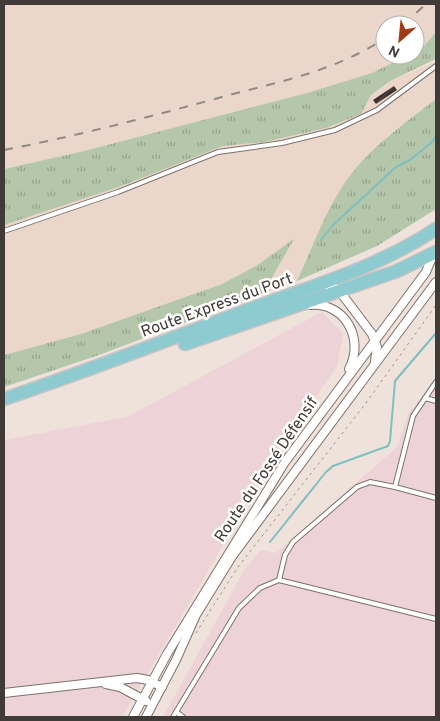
<svg xmlns="http://www.w3.org/2000/svg" width="440" height="721" font-family="Overpass,sans-serif">
<style>
.built{fill:#ead6ca}
.industrial{fill:#edd3d8}
.grass{fill:url(#grass-tufts)}
.lines{fill:none;stroke-linecap:round;stroke-linejoin:round}
.stream{stroke:#7fbfc0;stroke-width:2}
.building{fill:url(#building-hatch)}
.lane-casing{stroke:#7d726b;stroke-width:6}
.street-casing{stroke:#7d726b;stroke-width:10}
.primary-casing{stroke:#c6c4c3;stroke-width:15}
.path{stroke:#9a928c;stroke-width:1;stroke-dasharray:2.5 4;stroke-linecap:butt}
.lane{stroke:#fff;stroke-width:4}
.street{stroke:#fff;stroke-width:8}
.primary{stroke:#8dcbd0;stroke-width:12}
.rail{stroke:#918984;stroke-width:2;stroke-dasharray:9 9;stroke-linecap:butt}
.labels{text-anchor:middle;dominant-baseline:central;stroke-width:5;stroke-linejoin:round;paint-order:stroke}
.street-label{font-size:16px;fill:#403b38;stroke:#fff}
</style>
<defs>
<pattern id="grass-tufts" width="24" height="20" patternUnits="userSpaceOnUse" patternTransform="scale(1.25)"><rect width="24" height="20" fill="#b5c7ab"/><path d="M3 7l-1-3M5 7V3M7 7l1-3M15 17l-1-3M17 17v-4M19 17l1-3" fill="none" stroke="#95a38c"/></pattern>
<pattern id="building-hatch" width="6" height="6" patternUnits="userSpaceOnUse" patternTransform="scale(1.25)"><rect width="6" height="6" fill="#3d312e"/><path d="M-1 1l2-2M0 6l6-6M5 7l2-2" fill="none" stroke="#524744"/></pattern>
</defs>
<rect width="100%" height="100%" fill="#eee2da"/>
<g class="built">
<polygon points="4,4 436,4 436,32 423,47 415,51 415,25 385,25 385,55 408,55 372,73 307,93 84,151 4,169"/>
<polygon points="432,63 436,72 436,99 389,134 345,183 332,205 297,281 263,293 293,240 256,266 222,284 81,334 4,355 4,225 119,187 223,146 264,142 361,114 371,95 390,81"/>
</g>
<g class="industrial">
<polygon points="322,312 343,334 337,366 277,454 122,717 4,717 4,440 127,417"/>
<polygon points="436,378 436,717 163,717 246,567 261,550 276,553 398,446 408,414"/>
</g>
<g class="grass">
<polygon points="436,32 436,59 390,81 371,95 361,114 326,128 264,142 223,146 119,187 4,225 4,169 84,151 307,93 372,73 408,55 415,55 415,51 423,47"/>
<path d="M436 99V209L377 246 297 281C312 249 324 214 344 184 368 149 403 124 436 99Z"/>
<polygon points="294,239 263,293 99,355 4,387 4,355 81,334 222,284 256,266"/>
</g>
<g class="lines">
<g class="stream">
<polyline points="321,240 333,225 396,167 410,160 431,143 436,137"/>
<polyline points="270,542 326,472 333,466 388,446 390,441 395,381 436,333"/>
</g>
</g>
<polygon class="building" points="394,86 397,90 376,104 373,100"/>
<g class="lines">
<defs>
<g id="lane">
<polyline points="4,231 118,192 218,152 282,143 335,130 377,110 436,66"/>
<polyline points="436,382 413,416 395,487 436,498"/>
<polyline points="425,398 436,401"/>
<polyline points="395,487 370,482 357,487 293,542 285,555 279,580 436,619"/>
<polyline points="176,712 183,717"/>
<polyline points="173,717 239,608 260,588 279,580"/>
</g>
<g id="street">
<polyline points="323,284 338,289 372,334 377,347 375,361"/>
<path d="M310 305C345 302 365 339 349 369"/>
<polyline points="106,684 120,687 146,701"/>
<polyline points="4,693 137,678 148,680 162,687"/>
<polyline points="133,717 167,654 285,462 426,272 434,253"/>
<polyline points="146,717 176,660 196,615 233,555 436,282"/>
</g>
<g id="primary">
<polyline points="185,344 397,271 436,252"/>
<path d="M4 399C84 372 163 342 242 312 310 287 375 269 436 229"/>
</g>
</defs>
<use href="#lane" class="lane-casing"/>
<use href="#street" class="street-casing"/>
<use href="#primary" class="primary-casing"/>
<polyline class="path" points="196,633 238,567 366,403 436,305"/>
<use href="#lane" class="lane"/>
<use href="#street" class="street"/>
<use href="#primary" class="primary"/>
<g class="rail">
<polyline points="403,25 426,4"/>
<path d="M4 150C77 136 149 117 222 97 278 82 336 71 385 38"/>
</g>
</g>
<g class="labels">
<g class="street-label">
<text transform="translate(217 306) rotate(-20)">Route Express du Port</text>
<text transform="translate(267 470) rotate(-56)">Route du Fossé Défensif</text>
</g>
</g>
<rect width="440" height="721" fill="none" stroke="#403b38" stroke-width="10"/>
<g transform="translate(400 40) rotate(207)"><circle r="24" fill="#ffffff" stroke="#b3b1af"/>
<path d="M0-4L9 19L0 12L-9 19Z" fill="#a23c16"/>
<text y="-8" font-size="14" font-weight="bold" text-anchor="middle" fill="#403b38">N</text>
</g>
</svg>
